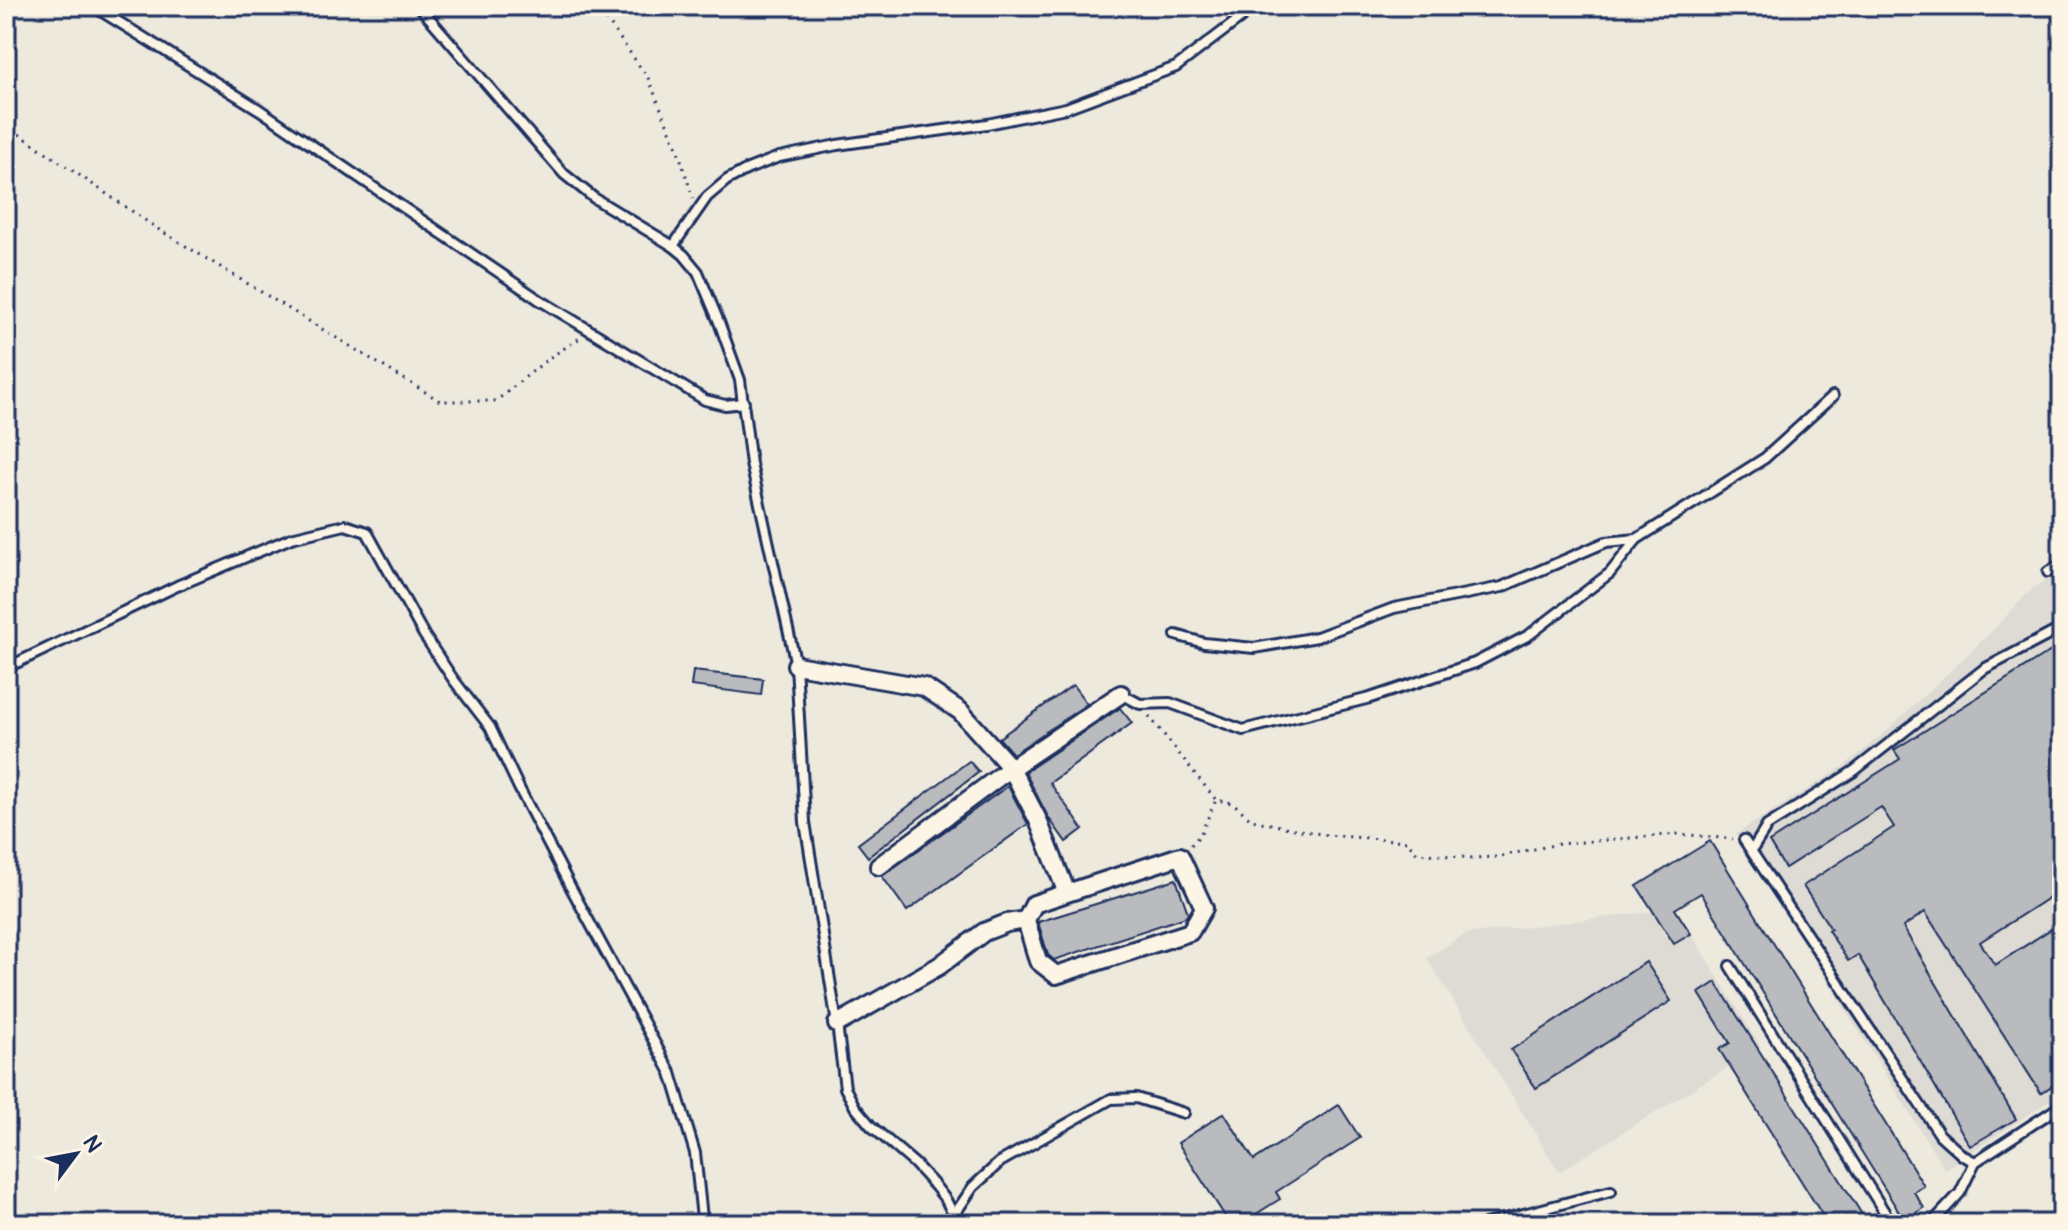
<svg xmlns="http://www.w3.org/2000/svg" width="2068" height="1230" font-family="Pangolin,sans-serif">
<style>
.built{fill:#dedbd4}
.building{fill:#babbbe;stroke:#1b2f5e;stroke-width:2}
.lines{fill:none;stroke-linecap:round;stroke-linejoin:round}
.service-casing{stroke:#1b2f5e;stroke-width:14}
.minor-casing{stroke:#1b2f5e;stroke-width:22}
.path{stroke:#1b2f5e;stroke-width:3;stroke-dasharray:2 6;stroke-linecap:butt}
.service{stroke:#fcf5e5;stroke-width:8}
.minor{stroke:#fcf5e5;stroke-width:16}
.rail{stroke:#1b2f5e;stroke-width:5}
</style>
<rect width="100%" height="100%" fill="#eee9dd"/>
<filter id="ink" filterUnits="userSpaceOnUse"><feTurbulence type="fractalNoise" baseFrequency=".0125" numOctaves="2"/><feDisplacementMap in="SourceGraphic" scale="16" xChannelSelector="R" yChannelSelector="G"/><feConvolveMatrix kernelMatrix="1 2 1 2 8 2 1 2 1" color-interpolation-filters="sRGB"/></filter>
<g filter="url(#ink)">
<g class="built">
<polygon points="2062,569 2062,1092 1945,1170 1736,834 1844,766 1883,734 1986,637 2032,589"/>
<polygon points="1676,909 1761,1047 1559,1172 1427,958 1465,934"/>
</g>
<g class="building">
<polygon points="2062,644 2062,889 1980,942 1995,965 2062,922 2062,1079 2041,1093 1925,912 1903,927 2016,1119 1970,1146 1858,955 1848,961 1828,930 1831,929 1803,886 1894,827 1881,807 1785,868 1769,842 1900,759 1894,750"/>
<polygon points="693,671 763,679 761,695 691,686"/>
<polygon points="1073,685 1087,704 1013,754 999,738"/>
<polygon points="1120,708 1132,723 1050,783 1083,829 1066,842 1048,817 1025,772"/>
<polygon points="969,761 979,772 868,857 858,844"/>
<polygon points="1008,786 1028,824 907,911 882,876"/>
<polygon points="1710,841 1924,1186 1914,1192 1924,1208 1904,1220 1701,893 1675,909 1691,934 1674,944 1637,886"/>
<polygon points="1176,879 1188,913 1186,917 1054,960 1048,955 1038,922"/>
<polygon points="1646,962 1671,1001 1536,1088 1511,1050"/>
<polygon points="1716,982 1868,1224 1828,1224 1719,1049 1730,1043 1699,993"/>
<polygon points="1339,1105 1360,1138 1276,1192 1280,1199 1240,1224 1230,1224 1178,1143 1224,1113 1254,1160"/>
</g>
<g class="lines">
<defs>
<g id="service">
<polyline points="93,6 260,110 538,299 705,400 725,405 744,403"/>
<polyline points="419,6 564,174 594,198 673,246 684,255 698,272 719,322 740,380 751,464 796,665 805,822 837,1024 845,1088 855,1107 871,1126 915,1164 935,1186 946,1200 958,1224"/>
<polyline points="673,246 707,197 727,180 748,169 779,157 837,145 987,124 1066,108 1176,67 1242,17 1250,6"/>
<polyline points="2048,572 2062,564"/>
<polyline points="1176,635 1204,643 1254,648 1317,637 1394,608 1502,587 1606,542 1637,539"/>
<polyline points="6,668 177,586 291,538 345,525 367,532 424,635 453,679 490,727 519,788 570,886 671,1073 695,1153 702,1218 701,1224"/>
<polyline points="1121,694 1140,704 1170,703 1243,730 1370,698 1475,663 1529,635 1610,573 1637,539 1765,458 1833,396"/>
<polyline points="1744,840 1940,1135 1962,1155 1975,1162 2062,1105"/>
<polyline points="1752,850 1767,826 1854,771 1984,669 2062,628"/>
<polyline points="1730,966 1892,1224"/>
<polyline points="954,1215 973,1187 1000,1162 1111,1099 1136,1098 1184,1113"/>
<polyline points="1485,1224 1611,1191"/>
<polyline points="1931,1224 1960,1193 1975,1162"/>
</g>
<g id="minor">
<polyline points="796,665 924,687 960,711 1011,768 1121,694"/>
<polyline points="879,866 1011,768 1037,818 1067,893 1034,904 1026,920 1038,961 1056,975 1190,932 1204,908 1180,856 1067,893"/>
<polyline points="837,1024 939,966 984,932 1007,923 1026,920"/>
</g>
</defs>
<use href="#service" class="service-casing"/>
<use href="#minor" class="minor-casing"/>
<g class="path">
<polyline points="597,6 648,78 677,147 693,198"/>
<polyline points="6,125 158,229 440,401 496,401 549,358 580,338"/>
<polyline points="1149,716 1216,800 1233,803 1252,820 1284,827 1326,835 1407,841 1417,853 1472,858 1496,857 1559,844 1679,834 1733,839"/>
<polyline points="1191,845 1200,835 1216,800"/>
</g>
<use href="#service" class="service"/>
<use href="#minor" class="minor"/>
<path class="rail" d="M876 6C918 10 958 9 1001 6"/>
</g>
</g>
<rect width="2068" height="1230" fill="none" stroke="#fcf5e5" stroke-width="32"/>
<rect x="16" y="16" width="2036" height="1198" fill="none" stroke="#1b2f5e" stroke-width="3" filter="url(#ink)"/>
<g transform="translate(76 1154) rotate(58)" stroke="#fcf5e5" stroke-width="6" paint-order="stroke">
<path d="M0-6L14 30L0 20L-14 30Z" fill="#1b2f5e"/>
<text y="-12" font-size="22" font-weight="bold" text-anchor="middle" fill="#1b2f5e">N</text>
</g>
</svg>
